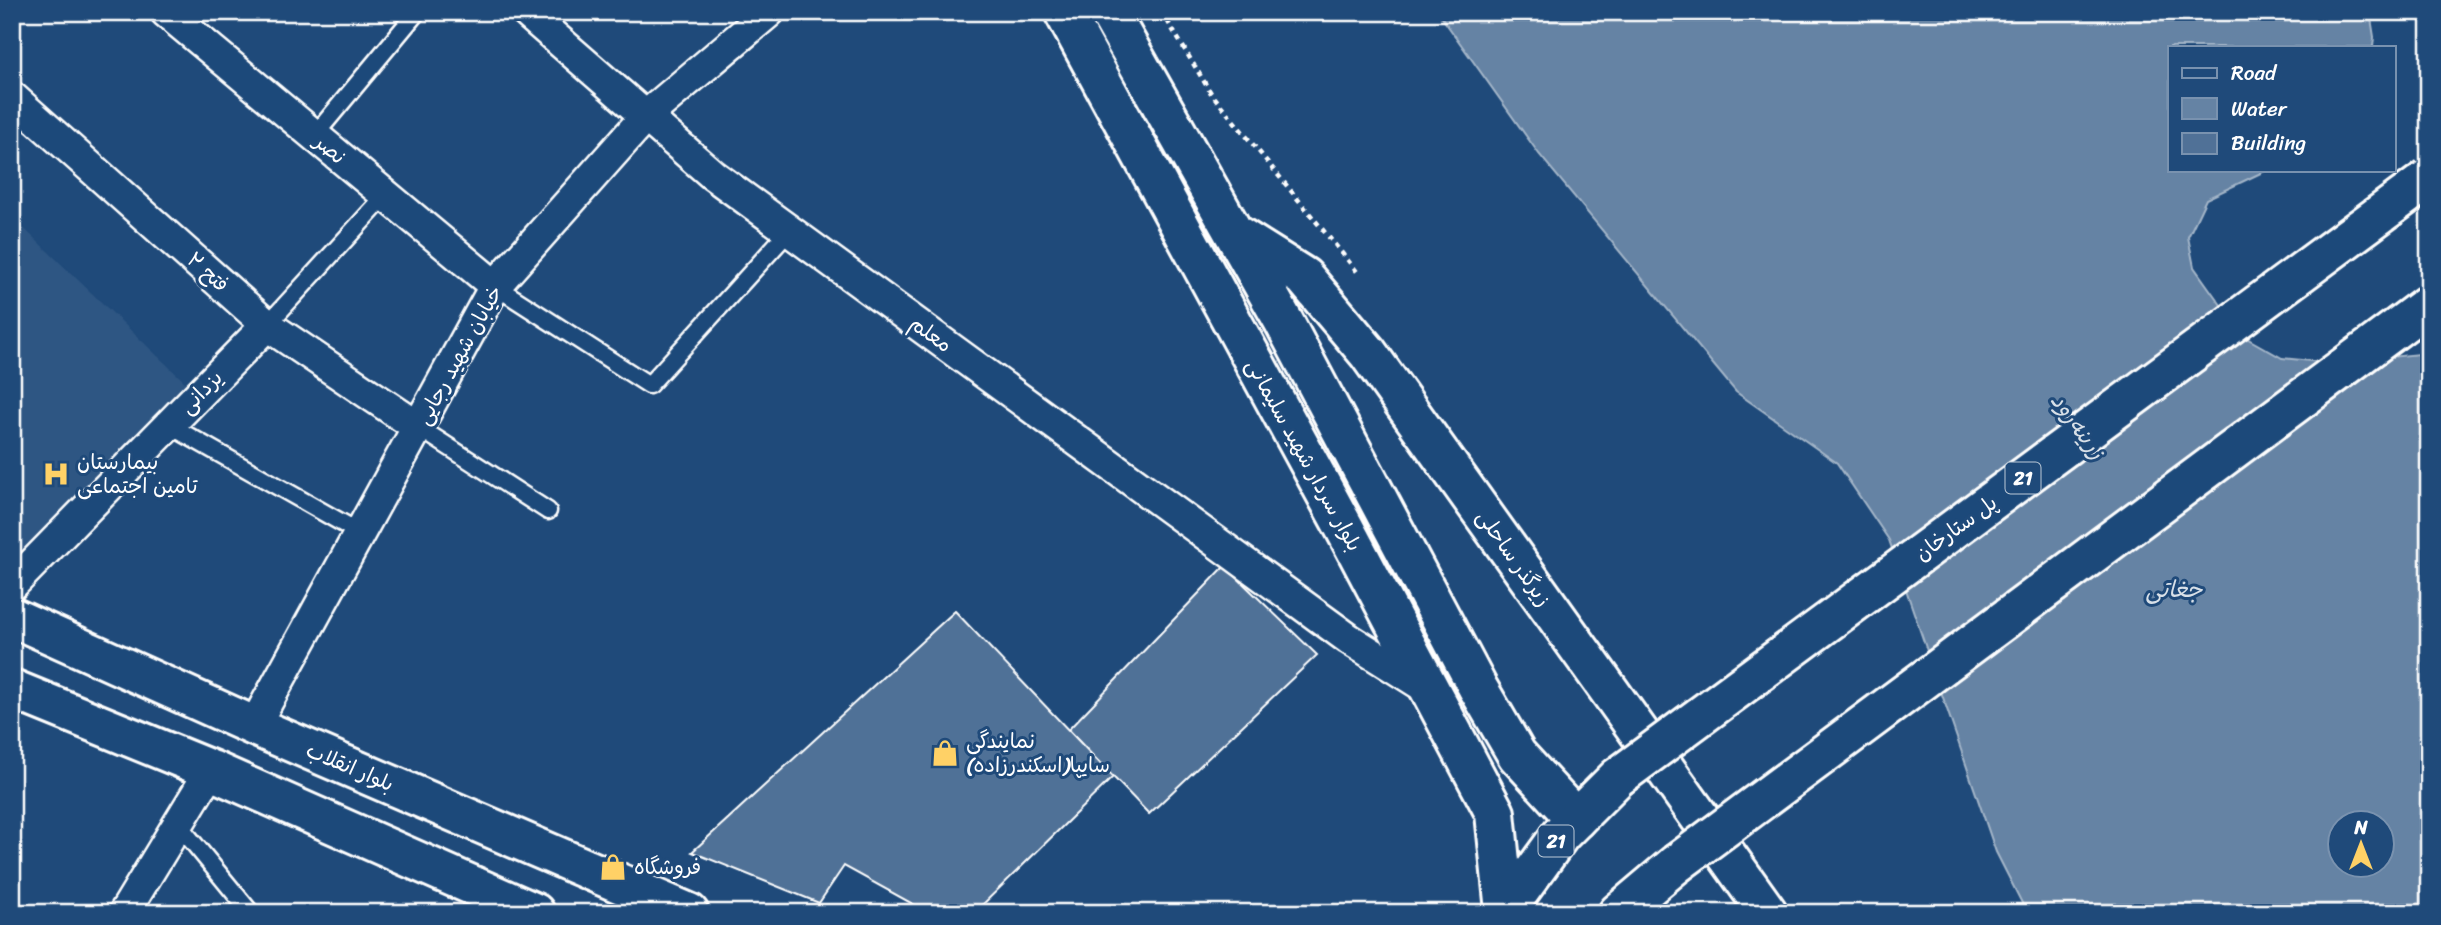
<svg xmlns="http://www.w3.org/2000/svg" width="2441" height="925" font-family="Sriracha,'Playpen Sans Arabic',sans-serif">
<style>
.built{fill:#2e5683}
.water{fill:#6583a4;stroke:#a3b5c8;stroke-width:2;fill-rule:evenodd}
.building{fill:#507197;stroke:#fff;stroke-width:2}
.lines{fill:none;stroke-linecap:round;stroke-linejoin:round}
.service-casing{stroke:#fff;stroke-width:21}
.minor-casing{stroke:#fff;stroke-width:35}
.secondary-casing{stroke:#fff;stroke-width:44}
.trunk-casing{stroke:#fff;stroke-width:44}
.path{stroke:#fff;stroke-width:4.5;stroke-dasharray:5 5;stroke-linecap:butt}
.service{stroke:#1f4a7a;stroke-width:16}
.minor{stroke:#1f4a7a;stroke-width:30}
.secondary{stroke:#1f4a7a;stroke-width:38}
.trunk{stroke:#1f4a7a;stroke-width:38}
.trunk-bridge-casing{stroke:#fff;stroke-width:44;stroke-linecap:butt}
.trunk-bridge{stroke:#1f4a7a;stroke-width:38}
.labels{text-anchor:middle;dominant-baseline:central;stroke-width:6;stroke-linejoin:round;paint-order:stroke}
.shield{fill:#1f4a7a;stroke:#bcc9d7;stroke-width:2}
.shield-label{font-size:19px;font-weight:bold;fill:#fff}
.street-label{font-size:21px;fill:#fff;stroke:#1f4a7a}
.poi-label{font-size:21px;fill:#fff;stroke:#1f4a7a;text-anchor:start}
.water-label{font-size:23px;font-style:italic;fill:#d8e0e8;stroke:#1f4a7a}
</style>
<rect width="100%" height="100%" fill="#1f4a7a"/>
<filter id="ink" filterUnits="userSpaceOnUse"><feTurbulence type="fractalNoise" baseFrequency=".0143" numOctaves="2"/><feDisplacementMap in="SourceGraphic" scale="14" xChannelSelector="R" yChannelSelector="G"/><feConvolveMatrix kernelMatrix="1 2 1 2 8 2 1 2 1" color-interpolation-filters="sRGB"/></filter>
<g filter="url(#ink)">
<polygon class="built" points="12,217 187,384 12,564"/>
<path class="water" d="M1438 12H2370L2374 37 2373 47H2170V170H2267L2206 199 2188 237 2194 267 2243 336 2282 358 2331 363 2429 353V913H2027L1996 852 1889 540 1837 463 1736 392 1539 154ZM2340 824H2382V866H2340Z"/>
<g class="building">
<polygon points="1225,566 1317,655 1149,814 1068,730"/>
<polygon points="955,611 1113,777 974,913 929,913 844,866 819,903 692,852"/>
</g>
<g class="lines">
<defs>
<g id="service">
<polyline points="314,136 417,12"/>
<polyline points="495,286 649,385 789,231"/>
<polyline points="267,325 385,196"/>
<polyline points="169,425 360,533"/>
<polyline points="418,427 548,511"/>
<polyline points="178,824 251,913"/>
</g>
<g id="minor">
<polyline points="166,12 495,286"/>
<polyline points="526,12 713,175 1349,639 1430,690"/>
<polyline points="12,97 267,325 418,427"/>
<polyline points="12,585 267,325"/>
<polyline points="254,726 495,286 646,116 769,12"/>
<polyline points="124,913 211,770"/>
</g>
<g id="secondary">
<polyline points="1064,12 1345,529 1495,813 1505,911"/>
<polyline points="1109,12 1284,322 1478,688 1517,755 1576,819"/>
<polyline points="1237,235 1304,277 1368,353 1768,913"/>
<polyline points="12,617 254,726 689,913"/>
<polyline points="12,689 211,770 535,913"/>
</g>
<g id="trunk">
<polyline points="1504,913 1561,834 1618,777"/>
<polyline points="1618,913 1676,864"/>
</g>
</defs>
<use href="#service" class="service-casing"/>
<use href="#minor" class="minor-casing"/>
<use href="#secondary" class="secondary-casing"/>
<use href="#trunk" class="trunk-casing"/>
<polyline class="path" points="1162,12 1211,93 1359,274"/>
<use href="#service" class="service"/>
<use href="#minor" class="minor"/>
<use href="#secondary" class="secondary"/>
<use href="#trunk" class="trunk"/>
<defs>
<g id="trunk-bridge">
<polyline points="1618,777 2429,178"/>
<polyline points="1676,864 2429,304"/>
</g>
</defs>
<use href="#trunk-bridge" class="trunk-bridge-casing"/>
<use href="#trunk-bridge" class="trunk-bridge"/>
</g>
</g>
<defs>
<symbol id="hospital-bare" viewBox="-9 -9 18 18"><path d="M-5-5h3v3.5h4V-5h3V5h-3V1.5h-4V5h-3Z" fill="#ffd166" stroke="#1f4a7a" stroke-width="2.5" paint-order="stroke"/></symbol>
<symbol id="shop-bare" viewBox="-9 -9 18 18"><path d="M-5-2.5h2.3a2.7 3.5 0 0 1 5.4 0H5L5.5 6h-11ZM-1.5-2.5h3a1.5 2.3 0 0 0-3 0Z" fill="#ffd166" stroke="#1f4a7a" stroke-width="2.5" paint-order="stroke"/></symbol>
</defs>
<g fill-rule="evenodd">
<use href="#hospital-bare" x="37" y="455" width="38" height="38"/>
<use href="#shop-bare" x="926" y="734" width="38" height="38"/>
<use href="#shop-bare" x="594" y="848" width="38" height="38"/>
</g>
<g class="labels">
<g class="shield">
<rect x="2005.5" y="462.5" width="35" height="31" rx="5"/>
<rect x="1538.5" y="825.5" width="35" height="31" rx="5"/>
</g>
<g class="shield-label">
<text x="2023" y="478">21</text>
<text x="1556" y="841">21</text>
</g>
<g class="street-label">
<text transform="translate(330 149) rotate(40)">نصر</text>
<text transform="translate(208 272) rotate(42)">فتح ۲</text>
<text transform="translate(931 334) rotate(36)">معلم</text>
<text transform="translate(459 355) rotate(-61)">خیابان شهید رجایی</text>
<text transform="translate(201 392) rotate(-46)">یزدانی</text>
<text transform="translate(1304 455) rotate(61)">بلوار سردار شهید سلیمانی</text>
<text transform="translate(1956 528) rotate(-36)">پل ستارخان</text>
<text transform="translate(1514 558) rotate(55)">زیرگذر ساحلی</text>
<text transform="translate(350 767) rotate(23)">بلوار انقلاب</text>
</g>
<g class="poi-label">
<text x="77" y="462">بیمارستان<tspan x="77" dy="24">تامین اجتماعی</tspan></text>
<text x="966" y="741">نمایندگی<tspan x="966" dy="24">سایپا(اسکندرزاده)</tspan></text>
<text x="634" y="867">فروشگاه</text>
</g>
<g class="water-label">
<text transform="translate(2078 426) rotate(54)">زرینه‌رود</text>
<text x="2174" y="589">جغاتی</text>
</g>
</g>
<rect width="2441" height="925" fill="none" stroke="#1f4a7a" stroke-width="42"/>
<rect x="21" y="21" width="2399" height="883" fill="none" stroke="#fff" stroke-width="2.5" filter="url(#ink)"/>
<rect x="2168" y="46" width="228" height="126" fill="#1f4a7a" stroke="#7992af" stroke-width="2"/>
<rect x="2182" y="68" width="35" height="10" fill="#1f4a7a" stroke="#7992af" stroke-width="2"/>
<text x="2231" y="80" font-size="21" fill="#ffffff">Road</text>
<rect x="2182" y="98" width="35" height="21" fill="#6583a4" stroke="#7992af" stroke-width="2"/>
<text x="2231" y="116" font-size="21" fill="#ffffff">Water</text>
<rect x="2182" y="133" width="35" height="21" fill="#507197" stroke="#7992af" stroke-width="2"/>
<text x="2231" y="150" font-size="21" fill="#ffffff">Building</text>
<g transform="translate(2361 844)"><circle r="33" fill="#1f4a7a" stroke="#7992af" stroke-width="2"/>
<path d="M0-5L12 26L0 18L-12 26Z" fill="#ffd166"/>
<text y="-10" font-size="19" font-weight="bold" text-anchor="middle" fill="#ffffff">N</text>
</g>
</svg>
